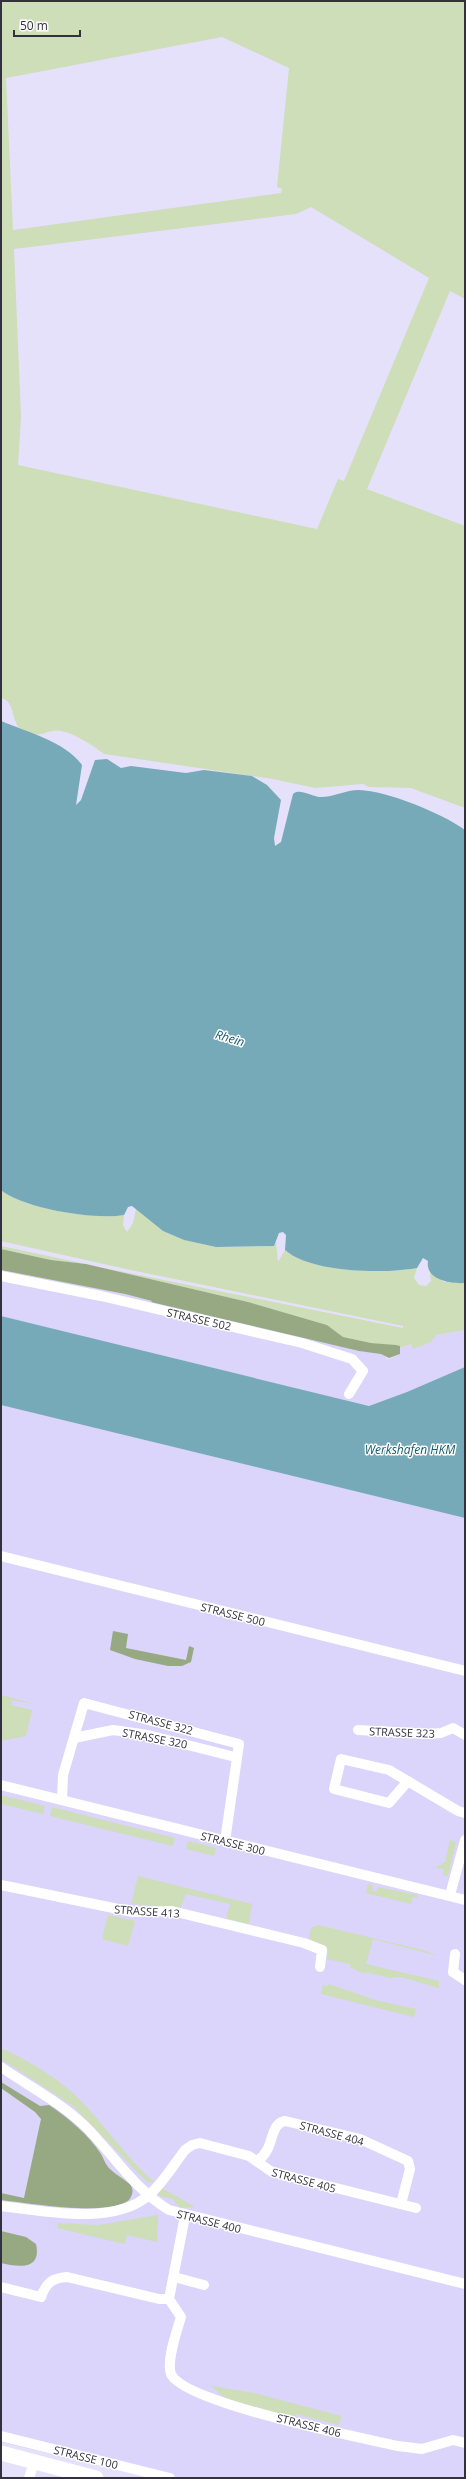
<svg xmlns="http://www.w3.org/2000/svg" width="466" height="2479" font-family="'Open Sans',sans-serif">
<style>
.built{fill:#dbd4fb}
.green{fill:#cddeb8;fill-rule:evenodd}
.forest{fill:#97a982}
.water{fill:#76aab9}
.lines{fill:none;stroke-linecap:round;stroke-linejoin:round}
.minor{stroke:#fff;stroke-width:10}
.secondary{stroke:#fff;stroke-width:15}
.labels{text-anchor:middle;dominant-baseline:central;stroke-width:3;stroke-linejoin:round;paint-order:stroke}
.street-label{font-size:11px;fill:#33313d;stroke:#fff}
.water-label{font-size:12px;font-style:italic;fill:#145b6b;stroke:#fff}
</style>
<rect width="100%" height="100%" fill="#e6e1fb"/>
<g class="built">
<polygon points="1,1270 125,1294 359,1351 383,1353 387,1360 400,1354 398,1349 411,1344 413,1349 436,1335 465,1330 465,1367 407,1392 369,1406 1,1316"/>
<polygon points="1,1405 465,1518 465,2478 150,2478 1,2442"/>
</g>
<g class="green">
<path d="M1 1H465V299L450 291 367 489 465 526V808L411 788 369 787 363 784 315 788 273 779 104 754C92 745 76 734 61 731 47 728 41 740 24 732 10 725 17 702 1 698ZM222 37 289 68 277 187 282 189 281 193 13 230 6 78ZM311 207 429 278 344 481 338 479 317 529 18 465 21 417 14 249 296 214Z"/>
<path d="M1 1190C24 1209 95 1220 124 1215L123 1225 127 1232 133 1223 136 1209 163 1231 184 1240 216 1247 274 1246 276 1241 278 1262 285 1250C311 1273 383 1274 417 1268L414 1278 419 1285 426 1286 431 1281 430 1272 444 1282 465 1283V1330L436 1335 431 1342 413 1349 411 1344 400 1348V1346L371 1343 343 1337 327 1325 248 1302 94 1266 403 1328V1326L126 1269 1 1241Z"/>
<polygon points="1,1246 86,1264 51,1260 1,1249"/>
<polygon points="1,1695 34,1704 12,1700 11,1705 32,1710 26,1736 1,1741"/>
<polygon points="1,1795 45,1806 43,1814 1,1804"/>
<polygon points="52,1807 175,1838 173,1846 50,1816"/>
<polygon points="450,1840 456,1842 448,1876 443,1875 444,1869 435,1868 445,1862"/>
<polygon points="188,1841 216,1848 214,1856 186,1849"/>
<polygon points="138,1876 252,1904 249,1924 226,1919 230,1904 186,1894 180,1908 131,1904"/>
<polygon points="368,1884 373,1885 372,1890 376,1892 378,1887 418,1895 417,1898 413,1897 411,1904 366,1893"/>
<polygon points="108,1915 135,1921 128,1946 102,1939"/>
<polygon points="318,1925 423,1950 438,1956 373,1939 366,1964 439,1981 439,1988 401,1977 389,1978 365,1972 364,1974 350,1967 350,1964 327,1959 328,1951 325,1946 311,1941 309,1938 311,1928"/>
<polygon points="329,1984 375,2000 416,2009 414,2017 321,1994 323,1985 328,1986"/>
<path d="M1 2048C27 2060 55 2076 76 2096 104 2123 124 2156 154 2182H147L73 2106 1 2059Z"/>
<polygon points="162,2188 195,2207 180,2208 173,2199 160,2196 158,2193"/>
<polygon points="158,2215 157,2242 127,2235 125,2244 57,2228 58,2223 98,2225"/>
<polygon points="211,2386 254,2393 341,2416 339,2425 296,2414 294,2419 230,2402"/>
</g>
<g class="forest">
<polygon points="1,1249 51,1260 86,1264 248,1302 327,1325 343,1337 371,1343 396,1345 400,1346 400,1354 389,1358 381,1354 359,1351 151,1302 152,1301 125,1294 1,1270"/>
<polygon points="113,1631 128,1634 126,1648 186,1660 189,1646 194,1648 191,1662 182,1666 168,1666 135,1659 110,1650"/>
<path d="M1 2082 40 2106 49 2105C67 2117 89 2135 101 2154 104 2159 105 2164 110 2169 116 2175 129 2182 131 2186 134 2191 132 2196 129 2200 108 2217 28 2203 1 2200V2193L24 2198 41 2119 35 2112 1 2088Z"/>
<path d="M1 2231 26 2237 36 2244C42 2271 17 2267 1 2263Z"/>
</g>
<g class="water">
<path d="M1 721C27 732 66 742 82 765L76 805 81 800 95 760 107 759 121 768 131 766 186 773 204 770 252 776 267 785 281 800 274 838 275 846 281 842 293 794C299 788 311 796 319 797 332 798 345 790 359 790 387 791 442 813 465 830V1283C451 1284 425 1280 428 1261L423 1258 417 1268C383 1274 311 1273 285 1250L286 1235 283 1232 279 1233 274 1246 216 1247 184 1240 163 1231 132 1206 128 1207 124 1215C95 1220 24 1209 1 1190Z"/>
<polygon points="1,1316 369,1406 407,1392 465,1367 465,1518 1,1405"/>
</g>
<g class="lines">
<g class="minor">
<polyline points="1,1276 101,1296 302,1343 352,1359 363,1371 349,1394"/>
<polyline points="1,1556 465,1671"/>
<polyline points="358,1730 429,1734 441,1733 453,1728 465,1735"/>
<polyline points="74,1738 113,1730 148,1735 235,1757"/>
<polyline points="408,1781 389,1803 334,1789 341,1759 389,1770 458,1811 465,1813"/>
<polyline points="1,1785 465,1900"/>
<polyline points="62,1800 63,1775 84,1703 239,1744 225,1841"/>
<polyline points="1,1885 133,1912 172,1911 304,1943 322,1950 320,1967"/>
<polyline points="450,1895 465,1840"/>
<polyline points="455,1954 453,1972 465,1980"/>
<path d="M1 2067C30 2087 60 2102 85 2126 113 2154 135 2190 169 2210L465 2284"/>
<path d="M257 2161C276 2149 268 2124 285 2121L360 2139 408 2161 410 2169 401 2204"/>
<path d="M1 2206C43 2211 114 2226 149 2195 163 2183 174 2164 185 2150L192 2145 200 2143 249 2156 272 2172 416 2208"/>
<path d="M185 2216 169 2299 181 2317C177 2331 166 2361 171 2374 184 2403 362 2438 398 2446L422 2449 453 2440 465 2443"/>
<polyline points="174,2277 204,2285"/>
<path d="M1 2287 41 2297C46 2283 52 2278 67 2277L159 2299H169"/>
<polyline points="1,2436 170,2478"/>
<polyline points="29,2478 34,2462"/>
</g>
<polyline class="secondary" points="1,2453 96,2478"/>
</g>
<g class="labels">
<g class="street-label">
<text transform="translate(199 1319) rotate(13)">STRASSE 502</text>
<text transform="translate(233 1614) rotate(14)">STRASSE 500</text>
<text transform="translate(161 1722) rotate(15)">STRASSE 322</text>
<text transform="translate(402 1732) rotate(2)">STRASSE 323</text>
<text transform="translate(155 1738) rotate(11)">STRASSE 320</text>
<text transform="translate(233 1843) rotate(14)">STRASSE 300</text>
<text transform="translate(147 1911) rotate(4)">STRASSE 413</text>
<text transform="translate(332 2133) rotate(15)">STRASSE 404</text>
<text transform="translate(304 2180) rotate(15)">STRASSE 405</text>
<text transform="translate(209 2221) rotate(14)">STRASSE 400</text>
<text transform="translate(309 2425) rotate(14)">STRASSE 406</text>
<text transform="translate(86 2457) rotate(14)">STRASSE 100</text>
</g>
<g class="water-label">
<text transform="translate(230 1038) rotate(17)">Rhein</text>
<text x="410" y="1449">Werkshafen HKM</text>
</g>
</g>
<rect width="466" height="2479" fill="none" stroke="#33313d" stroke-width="4"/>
<path d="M14 30v6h66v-6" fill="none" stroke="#33313d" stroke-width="2"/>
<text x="20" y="30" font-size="12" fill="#33313d" stroke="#ffffff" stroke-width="3" paint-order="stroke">50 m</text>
</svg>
